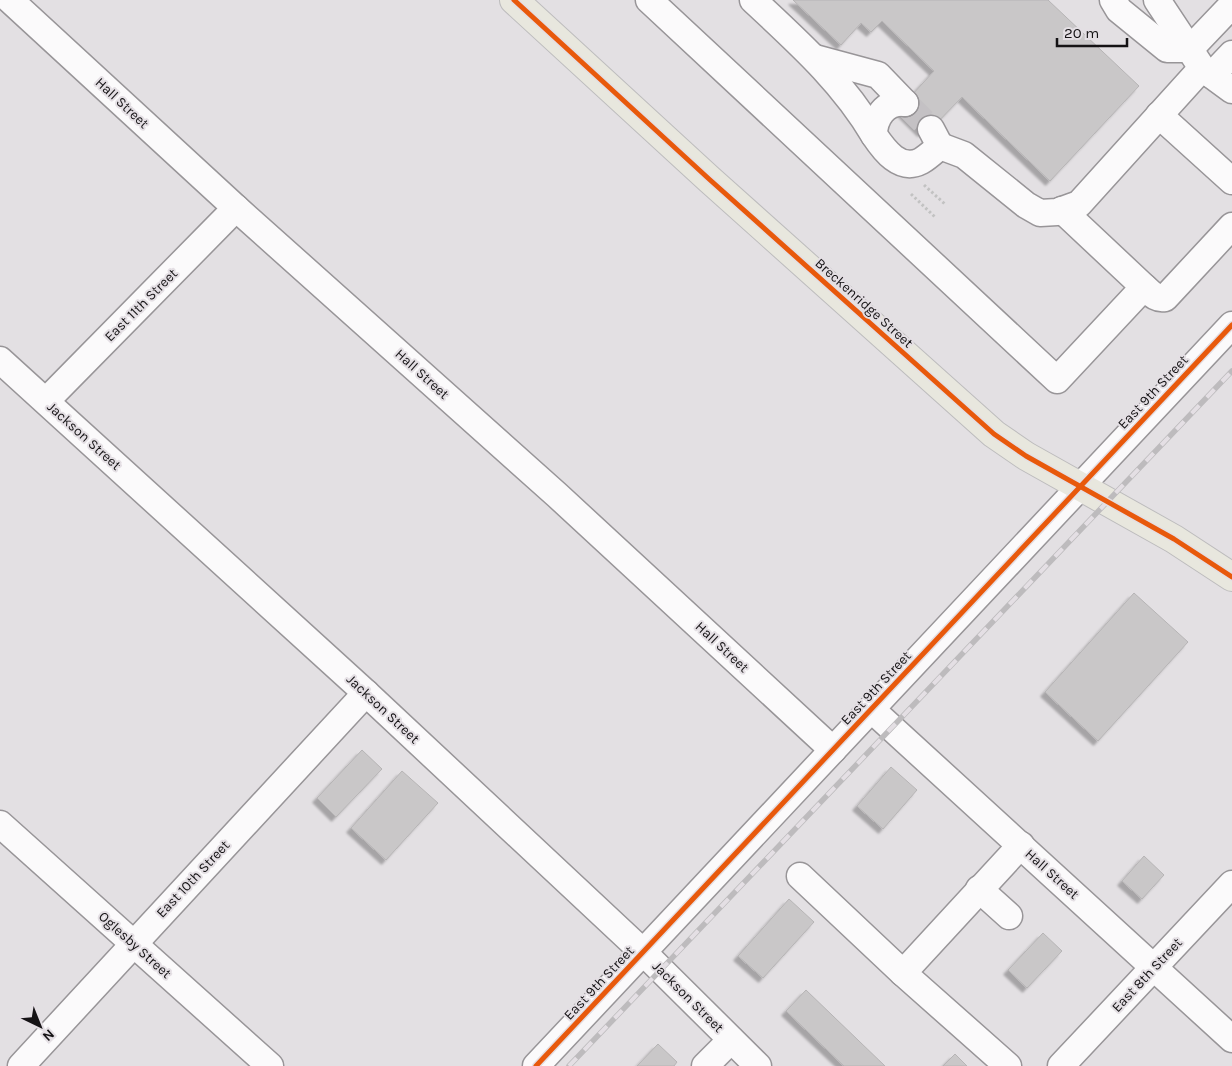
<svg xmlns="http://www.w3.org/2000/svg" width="1232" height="1066" font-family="Karla,sans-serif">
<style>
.building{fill:#c9c7c8;stroke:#b6b4b5;filter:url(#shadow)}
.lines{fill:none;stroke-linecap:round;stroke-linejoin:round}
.minor-tunnel{stroke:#c4c1c4;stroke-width:26;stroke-dasharray:26 13;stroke-linecap:butt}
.minor-casing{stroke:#989598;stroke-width:29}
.major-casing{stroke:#bdbcbd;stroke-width:30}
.path{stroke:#c2c2c2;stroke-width:3;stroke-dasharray:2.5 2.5;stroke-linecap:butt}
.minor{stroke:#fbfafb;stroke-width:26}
.major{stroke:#e8e7de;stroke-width:28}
.rail-casing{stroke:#bdbbbd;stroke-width:5.5}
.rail{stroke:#e4dfe4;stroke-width:4;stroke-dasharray:11;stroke-linecap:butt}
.cycleway-casing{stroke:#e4dfe4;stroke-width:8}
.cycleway{stroke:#e8590c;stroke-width:5}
.labels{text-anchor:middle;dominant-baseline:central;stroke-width:4;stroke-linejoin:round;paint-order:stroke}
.street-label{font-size:14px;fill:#151315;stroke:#e4dfe4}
</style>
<defs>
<filter id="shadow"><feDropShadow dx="-4.5" dy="4.5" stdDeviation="1" flood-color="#0004"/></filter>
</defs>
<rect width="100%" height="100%" fill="#e3e0e3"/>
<g class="building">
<polygon points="793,0 1048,0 1139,86 1050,181 962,97 931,129 922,132 899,109 934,71 882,21 871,32 861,23 841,45"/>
<polygon points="1134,593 1188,642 1098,741 1045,692"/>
<polygon points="362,750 382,769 336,817 317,798"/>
<polygon points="891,767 917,790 883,829 857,806"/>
<polygon points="402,771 438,803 386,860 351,828"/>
<polygon points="1144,856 1164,875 1142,899 1122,881"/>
<polygon points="789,899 814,922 763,978 738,956"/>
<polygon points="1043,933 1062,951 1027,988 1008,970"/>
<polygon points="806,990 885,1066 844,1066 786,1011"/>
<polygon points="658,1044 677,1062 674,1066 637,1066"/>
<polygon points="955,1054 967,1066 943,1066"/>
</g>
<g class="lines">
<polyline class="minor-tunnel" points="905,103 931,129"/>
<defs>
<g id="minor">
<polyline points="10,0 236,208 557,495 833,750"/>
<polyline points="649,0 1057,380 1144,287 1062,210"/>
<path d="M753 0C798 42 843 82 874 135"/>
<polyline points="1113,0 1119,10 1167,49 1190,49 1232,5"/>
<polyline points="1157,0 1202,68 1232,90"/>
<polyline points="815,58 878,75 905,103"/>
<polyline points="1212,75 1232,54"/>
<path d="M905 103C885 101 874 118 874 135 884 150 900 172 921 161 928 157 934 151 940 146L931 129"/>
<polyline points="1159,115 1232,181"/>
<polyline points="940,146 964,155 1026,205 1040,213 1057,212 1079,204 1202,68"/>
<path d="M1144 287C1151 293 1156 300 1165 298L1232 226"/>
<polyline points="0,360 366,693 643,952 758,1066"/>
<polyline points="46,401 236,208"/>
<polyline points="871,709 1232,1039"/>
<polyline points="0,824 270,1066"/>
<polyline points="800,876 903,973"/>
<polyline points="979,889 1009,916"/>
<polyline points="21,1066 366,693"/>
<polyline points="536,1066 1232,325"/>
<polyline points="705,1066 731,1040"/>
<polyline points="1008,1066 903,973 1021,845"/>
<polyline points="1061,1066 1232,884"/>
</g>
<polyline id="major" points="514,0 709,179 994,434 1026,456 1174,539 1232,577"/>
</defs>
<use href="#minor" class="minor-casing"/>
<use href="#major" class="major-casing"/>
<g class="path">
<polyline points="924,185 946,205"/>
<polyline points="911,194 935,217"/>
</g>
<use href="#minor" class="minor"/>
<use href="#major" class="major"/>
<defs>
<polyline id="rail" points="569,1066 1232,371"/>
</defs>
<use href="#rail" class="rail-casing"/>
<use href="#rail" class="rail"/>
<defs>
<g id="cycleway">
<polyline points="514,0 709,179 994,434 1026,456 1174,539 1232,577"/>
<polyline points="536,1066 1232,325"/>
</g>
</defs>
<use href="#cycleway" class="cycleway-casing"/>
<use href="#cycleway" class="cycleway"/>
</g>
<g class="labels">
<g class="street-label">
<text transform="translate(122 103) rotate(43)">Hall Street</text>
<text transform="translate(864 303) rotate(42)">Breckenridge Street</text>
<text transform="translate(141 305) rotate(-45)">East 11th Street</text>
<text transform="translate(422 374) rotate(42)">Hall Street</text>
<text transform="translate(1153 392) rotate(-47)">East 9th Street</text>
<text transform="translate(84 436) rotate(42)">Jackson Street</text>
<text transform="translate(722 647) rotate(43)">Hall Street</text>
<text transform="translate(876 688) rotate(-47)">East 9th Street</text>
<text transform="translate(383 709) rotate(43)">Jackson Street</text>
<text transform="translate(1052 874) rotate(42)">Hall Street</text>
<text transform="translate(193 879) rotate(-47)">East 10th Street</text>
<text transform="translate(135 945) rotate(42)">Oglesby Street</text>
<text transform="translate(1147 975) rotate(-47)">East 8th Street</text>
<text transform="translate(599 983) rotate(-47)">East 9th Street</text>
<text transform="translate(688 997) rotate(45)">Jackson Street</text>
</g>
</g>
<g transform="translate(40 1026) rotate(137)" stroke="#e4dfe4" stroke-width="4" paint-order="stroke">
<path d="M0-4L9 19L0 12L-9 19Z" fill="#151315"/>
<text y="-8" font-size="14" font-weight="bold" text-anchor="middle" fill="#151315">N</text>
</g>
<path d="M1057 38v8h70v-8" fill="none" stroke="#151315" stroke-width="2.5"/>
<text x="1064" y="38" font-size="15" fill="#151315" stroke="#e4dfe4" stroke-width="4" paint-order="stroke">20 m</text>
</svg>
